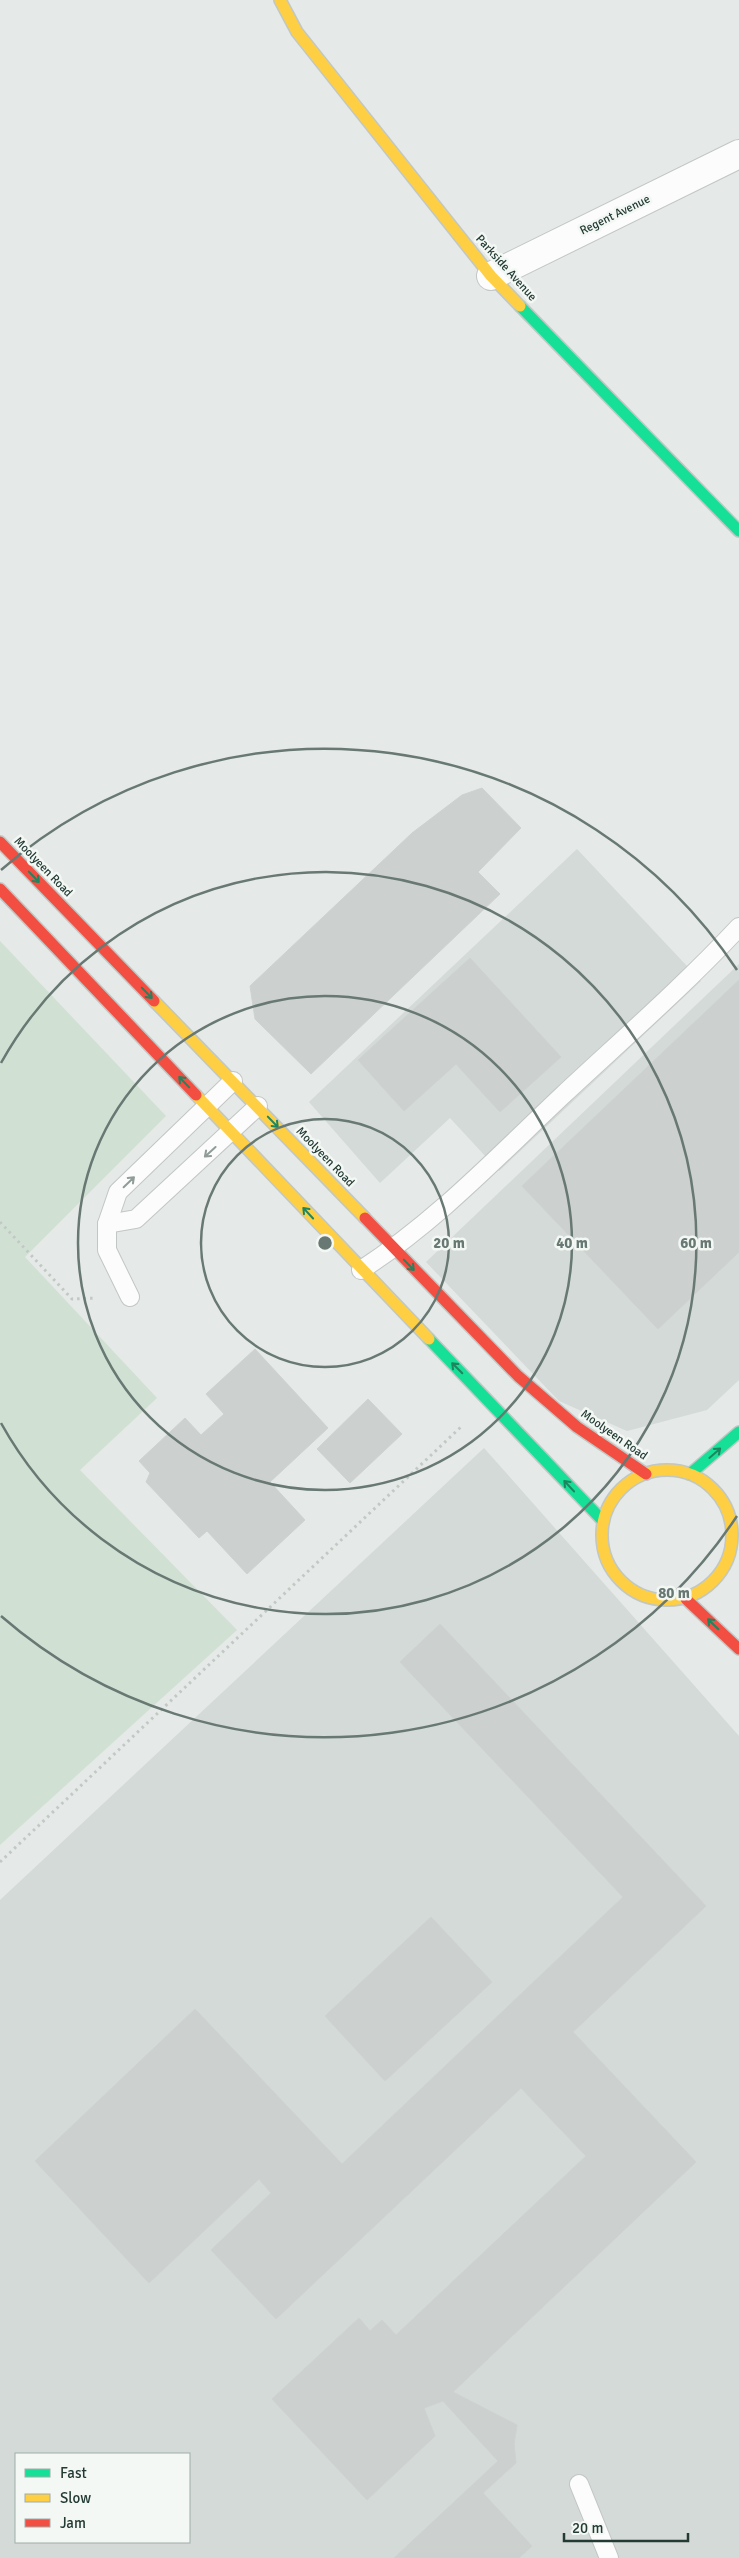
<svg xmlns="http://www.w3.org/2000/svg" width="739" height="2558" font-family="Signika,sans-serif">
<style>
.built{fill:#d3dad7;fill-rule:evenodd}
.green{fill:#d0e1d4}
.building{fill:#ccd0ce;stroke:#ced2d0}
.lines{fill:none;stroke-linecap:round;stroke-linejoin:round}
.lane-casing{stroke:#c2c6c4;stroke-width:20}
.street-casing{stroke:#c2c6c4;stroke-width:30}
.fast-casing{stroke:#c0c7c4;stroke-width:14}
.slow-casing{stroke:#c0c7c4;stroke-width:14}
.jam-casing{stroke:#c0c7c4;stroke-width:14}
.path{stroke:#c2c9c5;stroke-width:3;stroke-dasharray:2.5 4;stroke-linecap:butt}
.lane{stroke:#fbfcfb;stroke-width:18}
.street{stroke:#fbfcfb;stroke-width:28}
.fast{stroke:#16e098;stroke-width:11}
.slow{stroke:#ffcf43;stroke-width:11}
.jam{stroke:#f24e42;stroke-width:11}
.oneway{stroke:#1e8561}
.oneway2{stroke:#909c98}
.ring{fill:none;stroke:#687873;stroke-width:2.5}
.labels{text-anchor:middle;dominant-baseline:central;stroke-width:5;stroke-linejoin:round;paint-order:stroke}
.street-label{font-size:12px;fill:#243b34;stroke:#f3f8f5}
.centre{fill:#687873;stroke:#f3f8f5;stroke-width:2.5}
.ring-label{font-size:15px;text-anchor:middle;font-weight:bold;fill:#687873;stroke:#f3f8f5;stroke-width:5;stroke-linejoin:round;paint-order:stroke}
</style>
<rect width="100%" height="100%" fill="#e5e9e7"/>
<g class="built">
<polygon points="577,849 701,981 499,1171 450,1118 380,1183 309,1102"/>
<polygon points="739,964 739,1380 707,1410 627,1431 559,1401 426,1262"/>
<path d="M484 1448 739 1736V2558H0V1900ZM16 2454H189V2542H16Z"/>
</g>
<polygon class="green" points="0,941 166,1116 25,1257 157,1398 80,1470 237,1630 0,1845"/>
<g class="building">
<polygon points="482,788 521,828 478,872 500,894 311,1074 255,1019 250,986 412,833 462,795"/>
<polygon points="470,958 561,1057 500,1112 456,1064 404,1111 358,1060"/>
<polygon points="739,980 739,1252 658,1329 522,1186"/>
<polygon points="255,1349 328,1428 270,1482 305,1520 247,1574 207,1531 199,1538 146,1482 150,1473 139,1461 185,1418 201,1435 224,1414 206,1394"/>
<polygon points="368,1399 402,1434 350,1483 317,1449"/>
<polygon points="440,1624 706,1906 573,2032 696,2162 453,2392 517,2425 514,2444 516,2463 483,2493 532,2546 519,2558 394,2558 498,2461 443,2401 424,2408 435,2436 367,2500 272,2399 359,2318 370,2331 382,2320 396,2335 586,2156 521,2088 276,2319 211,2250 271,2193 259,2179 149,2283 35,2161 195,2009 342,2164 623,1897 400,1662"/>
<polygon points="431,1917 492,1982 385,2081 325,2016"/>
</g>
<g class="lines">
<defs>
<g id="lane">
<polyline points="107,1224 136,1219 258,1106"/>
<path d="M361 1270C437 1221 498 1156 564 1094 623 1039 684 986 739 927"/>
<polyline points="130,1297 107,1250 107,1224 118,1192 233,1081"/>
<polyline points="579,2484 609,2558"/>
</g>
<polyline id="street" points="491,276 739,154"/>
<g id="fast">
<polyline points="520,306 739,531"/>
<polyline points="429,1339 603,1521"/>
<polyline points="690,1474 739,1432"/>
</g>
<g id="slow">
<polyline points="280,0 297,32 491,276 520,306"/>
<polyline points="154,1001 365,1218"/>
<polyline points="196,1095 429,1339"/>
<circle cx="667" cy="1535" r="65"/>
</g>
<g id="jam">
<polyline points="0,842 154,1001"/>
<polyline points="0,889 196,1095"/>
<polyline points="365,1218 518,1376 577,1427 646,1474"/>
<polyline points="686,1599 739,1649"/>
</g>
</defs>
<use href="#lane" class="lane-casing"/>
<use href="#street" class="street-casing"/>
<use href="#fast" class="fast-casing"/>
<use href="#slow" class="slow-casing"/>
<use href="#jam" class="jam-casing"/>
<g class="path">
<polyline points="0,1222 72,1299 96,1298"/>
<polyline points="0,1862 463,1425"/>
</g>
<use href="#lane" class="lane"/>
<use href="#street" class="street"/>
<use href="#fast" class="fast"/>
<use href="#slow" class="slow"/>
<use href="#jam" class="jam"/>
</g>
<defs><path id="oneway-shaft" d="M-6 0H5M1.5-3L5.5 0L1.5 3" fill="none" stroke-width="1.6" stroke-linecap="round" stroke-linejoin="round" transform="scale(1.25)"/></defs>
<g class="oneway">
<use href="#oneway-shaft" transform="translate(34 877) rotate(46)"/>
<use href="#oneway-shaft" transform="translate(147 993) rotate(46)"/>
<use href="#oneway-shaft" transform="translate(184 1082) rotate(-134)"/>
<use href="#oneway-shaft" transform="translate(273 1122) rotate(46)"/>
<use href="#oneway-shaft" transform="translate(308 1213) rotate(-133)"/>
<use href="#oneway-shaft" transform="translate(409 1265) rotate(46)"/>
<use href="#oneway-shaft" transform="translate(457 1368) rotate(-135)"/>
<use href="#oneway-shaft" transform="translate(715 1453) rotate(-41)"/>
<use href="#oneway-shaft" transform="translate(569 1486) rotate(-133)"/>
<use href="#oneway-shaft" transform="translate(713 1624) rotate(-136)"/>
</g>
<g class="oneway2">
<use href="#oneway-shaft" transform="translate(210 1152) rotate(138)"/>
<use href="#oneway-shaft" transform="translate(129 1182) rotate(-44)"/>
</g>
<g class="ring">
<circle cx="325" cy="1243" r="124"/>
<circle cx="325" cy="1243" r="247"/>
<path d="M1 1063A371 371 0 1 1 1 1423"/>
<path d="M737 1516A494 494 0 0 1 1 1616M1 870A494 494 0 0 1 737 970"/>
</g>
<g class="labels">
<g class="street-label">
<text transform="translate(615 215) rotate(-26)">Regent Avenue</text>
<text transform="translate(506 268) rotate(48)">Parkside Avenue</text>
<text transform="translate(43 867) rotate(46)">Moolyeen Road</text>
<text transform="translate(325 1157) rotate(46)">Moolyeen Road</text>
<text transform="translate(614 1435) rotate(35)">Moolyeen Road</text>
</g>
</g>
<circle cx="325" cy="1243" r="8" class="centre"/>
<g class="ring-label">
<text x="449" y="1248">20 m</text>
<text x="572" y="1248">40 m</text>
<text x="696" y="1248">60 m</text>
<text x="674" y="1598">80 m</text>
</g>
<rect x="15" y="2453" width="175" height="90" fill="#f3f8f5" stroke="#a0aca8"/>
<rect x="25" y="2469" width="25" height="8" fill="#16e098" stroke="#a0aca8"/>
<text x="60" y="2478" font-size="15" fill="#243b34">Fast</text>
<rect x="25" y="2494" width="25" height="8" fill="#ffcf43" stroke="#a0aca8"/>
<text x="60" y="2503" font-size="15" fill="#243b34">Slow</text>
<rect x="25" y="2519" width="25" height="8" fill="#f24e42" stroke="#a0aca8"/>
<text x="60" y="2528" font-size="15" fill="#243b34">Jam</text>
<path d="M564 2533v8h124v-8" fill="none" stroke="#243b34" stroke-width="2.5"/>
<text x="572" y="2533" font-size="15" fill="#243b34" stroke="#f3f8f5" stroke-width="4" paint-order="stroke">20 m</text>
</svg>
